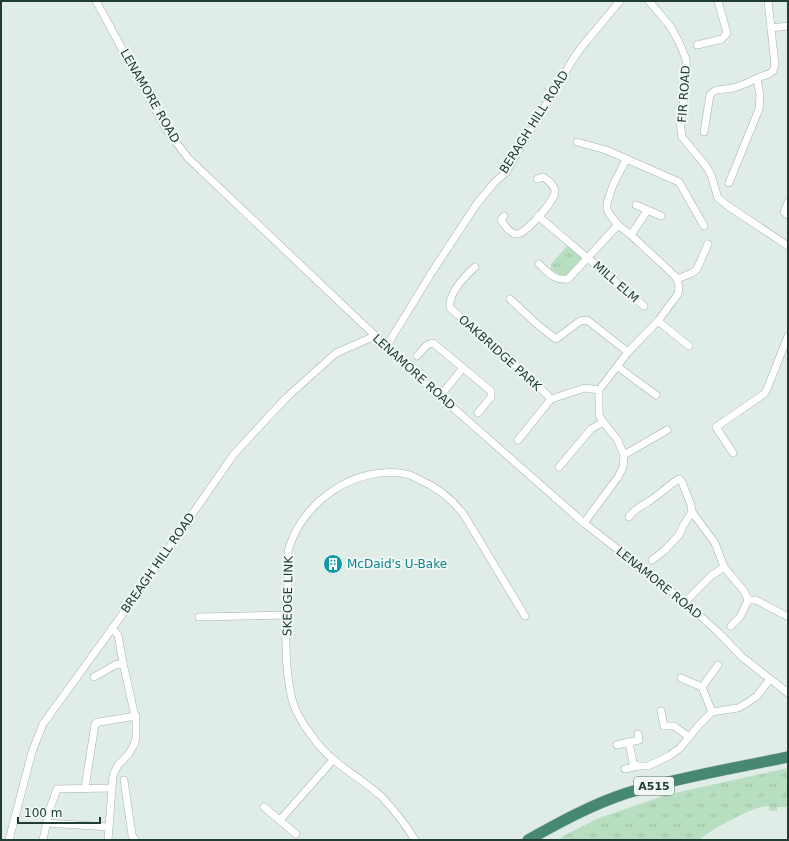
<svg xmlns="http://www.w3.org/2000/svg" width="789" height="841" font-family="'DejaVu Sans',sans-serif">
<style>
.grass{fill:url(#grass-tufts)}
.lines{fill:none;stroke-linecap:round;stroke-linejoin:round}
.minor-casing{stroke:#a3b4ad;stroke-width:8}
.trunk-casing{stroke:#c1c9c6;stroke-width:12}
.minor{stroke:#fff;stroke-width:7}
.trunk{stroke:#468874;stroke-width:11}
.labels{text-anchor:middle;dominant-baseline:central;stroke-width:4;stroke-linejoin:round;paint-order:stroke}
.shield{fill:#f1f8f4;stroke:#5f756e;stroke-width:1}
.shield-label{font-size:11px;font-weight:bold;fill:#203d34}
.street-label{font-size:12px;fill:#203d34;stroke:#f1f8f4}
.culture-label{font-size:12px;fill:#0d838f;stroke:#f1f8f4;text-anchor:start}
</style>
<defs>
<pattern id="grass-tufts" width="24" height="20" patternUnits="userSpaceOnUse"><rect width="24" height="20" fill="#b7dec0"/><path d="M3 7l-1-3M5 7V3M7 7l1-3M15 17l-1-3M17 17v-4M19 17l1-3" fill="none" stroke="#9dbfa6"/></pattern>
</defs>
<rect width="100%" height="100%" fill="#e0ece6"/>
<g class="grass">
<path d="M568 245 582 258C579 266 570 276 561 276L551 269V264Z"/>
<path d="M788 768V807H777V811L769 810V806C753 806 712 829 699 840H564L561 837 597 819 666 795Z"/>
</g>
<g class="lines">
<defs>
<g id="minor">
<polyline points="96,1 166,129 188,158 425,383 584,523 685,602 719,633 742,657 788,693"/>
<polyline points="649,1 670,26 679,42 686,59 687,79 680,123 682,137 706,166 711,175 718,198 728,206 788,246"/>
<polyline points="771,28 788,26"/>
<polyline points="697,45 722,39 727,33 718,1"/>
<path d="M704 132 710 95C716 87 725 90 733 88 746 85 757 77 769 74L773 71 775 65 768 1"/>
<polyline points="577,142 606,150 679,182 704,226"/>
<polyline points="729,183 759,109 760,95 757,79"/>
<polyline points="788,202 784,212 788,215"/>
<polyline points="636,205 661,216"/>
<path d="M504 216 501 220C504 225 510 234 517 234 526 234 556 199 555 191 554 184 548 180 543 177L537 179"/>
<polyline points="538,216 644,306"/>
<polyline points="631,235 647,211"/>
<path d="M539 264C549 273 554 281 568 279L618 225"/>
<path d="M475 267C464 277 448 293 450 308L532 380 551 399 585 388 599 390"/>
<polyline points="677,279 692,273 697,269 708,244"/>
<polyline points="510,299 539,326 556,339 580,321 587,320 628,352"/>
<polyline points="658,321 689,346"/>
<polyline points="386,347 432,272 476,205 494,183 506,172 572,61 580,49 620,1"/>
<polyline points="417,356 427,345 433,343 491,391 491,397 478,413"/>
<polyline points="618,366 622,370 656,395"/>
<polyline points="440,396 463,368"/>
<polyline points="518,440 551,399"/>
<polyline points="733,453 716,427 764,394 767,389 788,336"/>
<polyline points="624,455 667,430"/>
<polyline points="559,467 591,429 603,422"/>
<path d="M629 517C634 509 643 505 651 500 661 493 669 485 679 479L682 482 691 505 692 512 715 543 724 567 711 576 685 602"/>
<polyline points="584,523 618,477 623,467 624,455 617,439 603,422 599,415 599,390 628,352 658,321 678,294 679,286 676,277 631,235 618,225 610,215 607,209 607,203 613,185 626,160"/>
<polyline points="652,560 665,550 679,535 683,526 692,512"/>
<polyline points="724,567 744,591 748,600 756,600 788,617"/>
<polyline points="199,617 287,615"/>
<polyline points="731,626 740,617 748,600"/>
<polyline points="94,677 115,665 123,663"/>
<polyline points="681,678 702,687"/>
<polyline points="661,711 664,726 674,726 689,737"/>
<polyline points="712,712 702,687 718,665"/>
<polyline points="638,734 639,740 629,742 633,763 638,766"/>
<polyline points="617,745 629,742"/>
<polyline points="625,769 638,766 648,766 669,756 680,748 699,725 712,712 738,708 747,703 757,696 770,679"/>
<polyline points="124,780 132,835 135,840"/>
<polyline points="85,788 95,724 99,722 136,716"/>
<polyline points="264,807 296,834"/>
<polyline points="280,820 333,760"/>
<polyline points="46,823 109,827"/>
<polyline points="9,840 32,752 43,724 127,608 234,454 286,398 336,353 375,336"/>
<polyline points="43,840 49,811 57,789 111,788"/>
<polyline points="108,840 113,775 118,765 128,755 134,745 136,738 136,721 123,663 118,635 112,628"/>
<path d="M415 840C406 825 394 810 382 797 367 783 349 773 334 760 318 747 297 719 292 699 283 663 286 618 288 581 288 571 286 558 289 548 304 500 356 465 406 474 411 475 416 478 420 480 439 488 452 499 464 515L525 616"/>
</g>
<path id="trunk" d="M528 840C560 822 593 804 627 793 680 777 735 768 788 757"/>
</defs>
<use href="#minor" class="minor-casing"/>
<use href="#trunk" class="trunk-casing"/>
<use href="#minor" class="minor"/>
<use href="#trunk" class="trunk"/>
</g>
<defs>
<symbol id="building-disc" viewBox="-11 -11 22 22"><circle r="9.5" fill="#0f9aa8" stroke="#f1f8f4"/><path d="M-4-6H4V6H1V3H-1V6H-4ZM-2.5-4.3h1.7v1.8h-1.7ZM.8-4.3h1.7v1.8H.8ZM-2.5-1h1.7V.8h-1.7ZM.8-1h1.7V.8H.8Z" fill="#fff"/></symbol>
</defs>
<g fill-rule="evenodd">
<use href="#building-disc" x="322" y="553" width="22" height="22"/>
</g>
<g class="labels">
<rect class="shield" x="634" y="777" width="40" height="18" rx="3"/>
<g class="shield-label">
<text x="654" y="786">A515</text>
</g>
<g class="street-label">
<text transform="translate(684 94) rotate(-86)">FIR ROAD</text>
<text transform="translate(150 96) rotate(60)">LENAMORE ROAD</text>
<text transform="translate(534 122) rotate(-58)">BERAGH HILL ROAD</text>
<text transform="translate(616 282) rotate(41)">MILL ELM</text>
<text transform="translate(500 353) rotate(42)">OAKBRIDGE PARK</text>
<text transform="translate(414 372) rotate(42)">LENAMORE ROAD</text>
<text transform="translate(158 563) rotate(-55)">BREAGH HILL ROAD</text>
<text transform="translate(659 583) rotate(39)">LENAMORE ROAD</text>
<text transform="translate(288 596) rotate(-89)">SKEOGE LINK</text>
</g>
<g class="culture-label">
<text x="347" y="564">McDaid's U-Bake</text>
</g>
</g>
<rect width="789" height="841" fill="none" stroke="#203d34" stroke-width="4"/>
<path d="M18 817v6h82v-6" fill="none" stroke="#203d34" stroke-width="2"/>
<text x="24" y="817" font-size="12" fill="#203d34" stroke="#f1f8f4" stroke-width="3" paint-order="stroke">100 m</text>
</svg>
